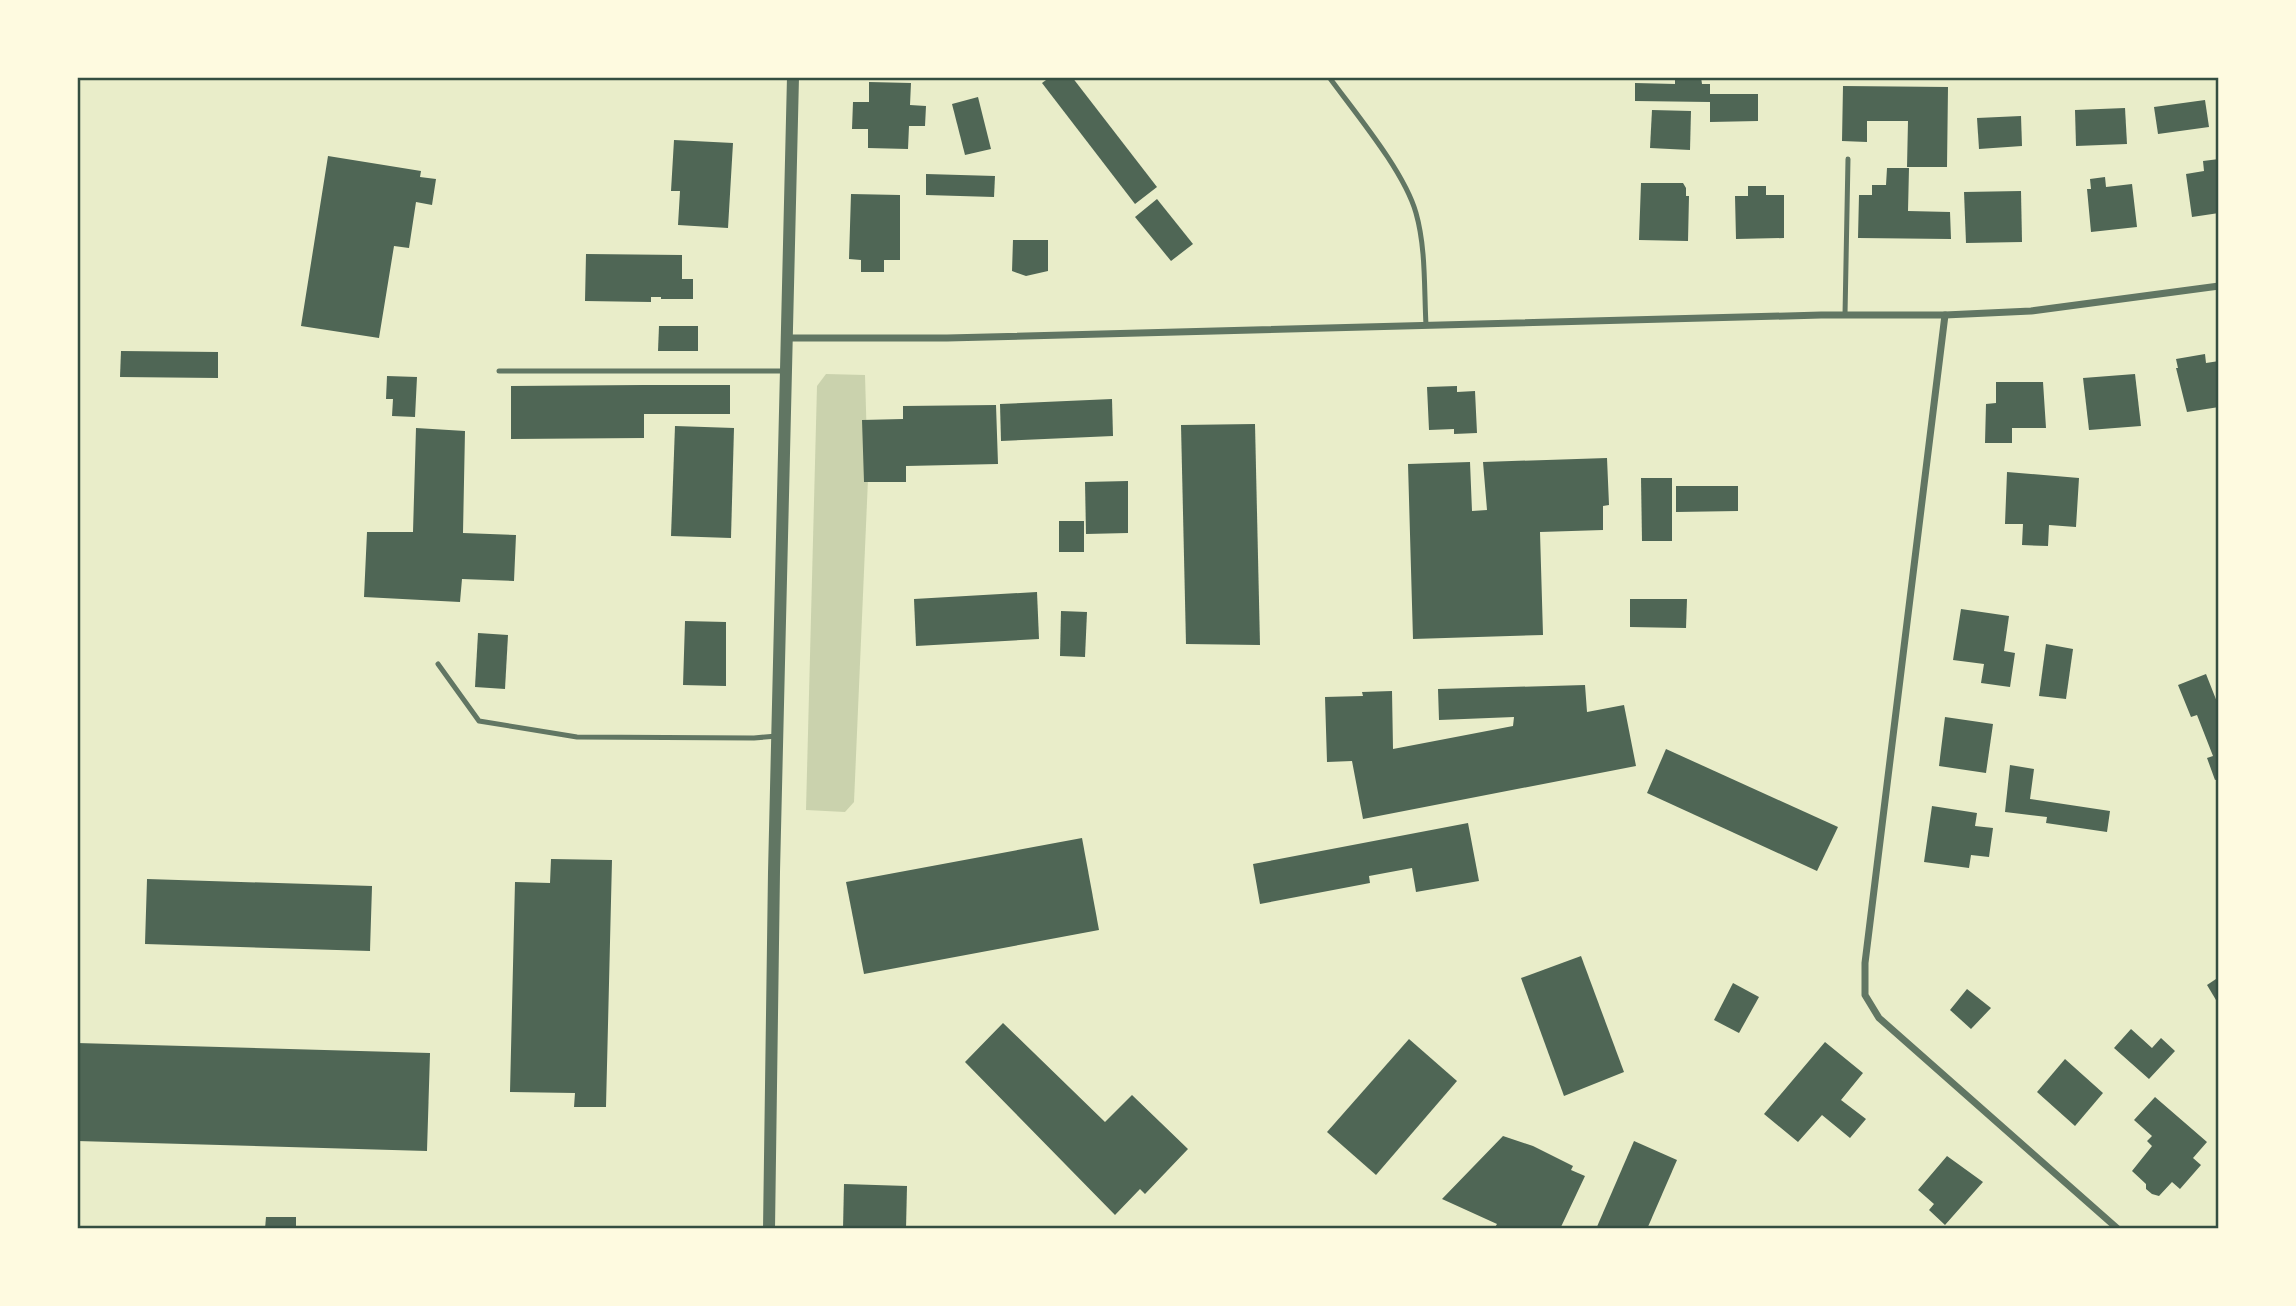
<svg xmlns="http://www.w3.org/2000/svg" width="2296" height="1306" viewBox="0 0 2296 1306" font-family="Figtree,sans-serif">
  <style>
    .green { fill: #cad2ad }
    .building { fill: #4f6655 }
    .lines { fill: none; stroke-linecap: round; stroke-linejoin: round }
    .service { stroke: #617663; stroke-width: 5 }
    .minor { stroke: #617663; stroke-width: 7 }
    .tertiary { stroke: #617663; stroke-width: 12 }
    .neatline { fill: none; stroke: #344e41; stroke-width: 2.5 }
  </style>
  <rect width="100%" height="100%" fill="#e9edc9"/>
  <path class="green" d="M826,374L865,375L868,479L854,802L845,812L806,810L817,386Z"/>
  <g class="building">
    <path d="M1050,77H1072L1157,187L1135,204L1042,83Z"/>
    <path d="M1675,77H1701L1702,84H1710V94H1758V121L1710,122V102L1635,101V83L1675,84Z"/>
    <path d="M869,82L911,83L910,105L926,106L925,126H909L908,149L868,148V129H852L853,102H869Z"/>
    <path d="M1843,86L1948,87L1947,167H1907L1908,121H1867V142L1842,141Z"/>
    <path d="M978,97L991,149L965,155L952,104Z"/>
    <path d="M2205,100L2209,127L2158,134L2154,107Z"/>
    <path d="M2125,108L2127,144L2076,146L2075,110Z"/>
    <path d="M1652,110L1691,111L1690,150L1650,148Z"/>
    <path d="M2021,116L2022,146L1979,149L1977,118Z"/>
    <path d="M674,140L733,143L728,228L678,225L680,191H671Z"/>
    <path d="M328,156L421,171L420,177L436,179L432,205L416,202L409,248L394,246L379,338L301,326Z"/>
    <path d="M2219,159V213L2192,217L2186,174L2204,171L2203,161Z"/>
    <path d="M1887,168H1909L1908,211L1950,212L1951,239L1858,238L1859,195H1872V185H1886Z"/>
    <path d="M926,174L995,176L994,197L926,195Z"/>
    <path d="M2105,177L2106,187L2132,184L2137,227L2091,232L2087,189H2091L2090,179Z"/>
    <path d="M1641,183H1683L1686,188V196H1689L1688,241L1639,240Z"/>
    <path d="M1748,186H1766V195H1784V238L1736,239L1735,196H1748Z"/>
    <path d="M2021,191L2022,242L1966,243L1964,192Z"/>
    <path d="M851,194L900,195V260H884V272H861V260L849,259Z"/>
    <path d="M1157,199L1193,244L1171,261L1135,217Z"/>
    <path d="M1013,240H1048V271L1026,276L1012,271Z"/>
    <path d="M586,254L682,255V279H693V299H661V297H651V302L585,301Z"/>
    <path d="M659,326H698V351H658Z"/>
    <path d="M121,351L218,352V378L120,377Z"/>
    <path d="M2205,354L2206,363L2219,361V407L2187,412L2176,368H2178L2176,359Z"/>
    <path d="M2135,374L2141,426L2089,430L2083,378Z"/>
    <path d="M387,376L417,377L415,417L392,416L393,399H386Z"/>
    <path d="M1996,382H2043L2046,428H2012V443H1985L1986,404L1996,403Z"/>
    <path d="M643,385H730V414H644V438L511,439V386Z"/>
    <path d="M1457,386V392L1475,391L1477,433L1454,434V429L1429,430L1427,387Z"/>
    <path d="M1112,399L1113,436L1001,441L1000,404Z"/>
    <path d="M996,405L998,464L906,466V482H864L862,420L903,419V406Z"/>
    <path d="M1255,424L1260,645L1186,644L1181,425Z"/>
    <path d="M675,426L734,428L731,538L671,536Z"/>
    <path d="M416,428L465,431L463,533L516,535L514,581L462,579L460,602L364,597L367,532H413Z"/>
    <path d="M1607,458L1609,505L1603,506V530L1540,532L1543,635L1413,639L1408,464L1470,462L1472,511L1487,510L1483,462Z"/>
    <path d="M2007,472L2079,478L2076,527L2049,525L2048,546L2022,545L2023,524H2005Z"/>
    <path d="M1641,478H1672V541H1642Z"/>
    <path d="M1128,481V533L1086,534L1085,482Z"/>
    <path d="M1676,486H1738V511L1676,512Z"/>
    <rect x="1059" y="521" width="25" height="31"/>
    <path d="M1037,592L1039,639L916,646L914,599Z"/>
    <path d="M1630,599H1687L1686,628L1630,627Z"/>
    <path d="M1961,609L2009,616L2004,651L2015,653L2010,687L1981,683L1984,664L1953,660Z"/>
    <path d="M1061,611L1087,612L1085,657L1060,656Z"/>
    <path d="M685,621L726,622V686L683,685Z"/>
    <path d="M478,633L508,635L505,689L475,687Z"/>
    <path d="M2046,644L2073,649L2066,699L2039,696Z"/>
    <path d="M2206,674L2219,707V779L2215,780L2207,758L2213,756L2197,715L2191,717L2178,685Z"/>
    <path d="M1585,685L1587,712L1624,705L1636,766L1363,819L1352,761L1327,762L1325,697L1363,696L1362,692L1392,691L1393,749L1513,726L1514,717L1439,720L1438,689Z"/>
    <path d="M1945,717L1993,724L1986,773L1939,766Z"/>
    <path d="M1666,749L1838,827L1817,871L1647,793Z"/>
    <path d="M2010,765L2034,769L2030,799L2110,811L2107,832L2046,823L2047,817L2005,812Z"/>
    <path d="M1932,806L1977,813L1975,826L1993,828L1989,857L1971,855L1969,868L1924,862Z"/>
    <path d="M1468,823L1479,881L1416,892L1412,868L1369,876L1370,883L1260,904L1253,864Z"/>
    <path d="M1082,838L1099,930L864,974L846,882Z"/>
    <path d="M551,859L612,860L606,1107H574L575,1093L510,1092L515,882L550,883Z"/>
    <path d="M147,879L372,886L370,951L145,944Z"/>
    <path d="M1581,956L1624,1072L1564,1096L1521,978Z"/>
    <path d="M2219,977V1005L2207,985Z"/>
    <path d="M1733,983L1759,997L1739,1033L1714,1020Z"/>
    <path d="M1967,989L1991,1008L1971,1029L1950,1010Z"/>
    <path d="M1003,1023L1105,1122L1132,1095L1188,1149L1145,1194L1140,1189L1115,1215L965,1062Z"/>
    <path d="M2131,1029L2152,1048L2161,1038L2175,1051L2149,1079L2114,1048Z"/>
    <path d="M1409,1039L1457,1081L1376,1175L1327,1132Z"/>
    <path d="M1825,1042L1863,1073L1841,1100L1866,1119L1850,1138L1822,1115L1798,1142L1764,1114Z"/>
    <path d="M77,1043L430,1053L427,1151L77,1141Z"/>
    <path d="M2065,1059L2103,1093L2075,1126L2037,1092Z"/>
    <path d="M2155,1097L2207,1142L2193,1158L2201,1165L2180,1189L2172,1182L2159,1196L2152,1194L2146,1189V1184L2132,1171L2152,1146L2147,1141L2152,1136L2134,1120Z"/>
    <path d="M1503,1136L1533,1146L1573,1166L1571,1170L1585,1176L1560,1229H1494L1497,1224L1442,1199Z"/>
    <path d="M1634,1141L1677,1160L1647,1229H1596Z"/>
    <path d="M1947,1156L1983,1182L1945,1225L1929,1210L1934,1204L1918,1190Z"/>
    <path d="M844,1184L907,1186L906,1229H843Z"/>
    <path d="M266,1217H296V1229H265Z"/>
  </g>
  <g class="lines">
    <g class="service">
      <path d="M1329,77C1356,114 1404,171 1416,213C1426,248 1424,289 1426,325"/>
      <path d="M1845,315L1848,159"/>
      <path d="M499,371H786"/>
      <path d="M438,664L479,721L577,737L754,738L777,736"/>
    </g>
    <g class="minor">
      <path d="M1945,315L1865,963V995L1879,1018L2118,1229"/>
      <path d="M786,338H947L1821,315H1945L2031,311L2219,286"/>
    </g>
    <path class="tertiary" d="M769,1229L774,872L793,77"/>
  </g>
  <rect width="2296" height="1306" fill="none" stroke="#fefae0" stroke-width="158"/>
  <rect x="79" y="79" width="2138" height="1148" class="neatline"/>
</svg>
